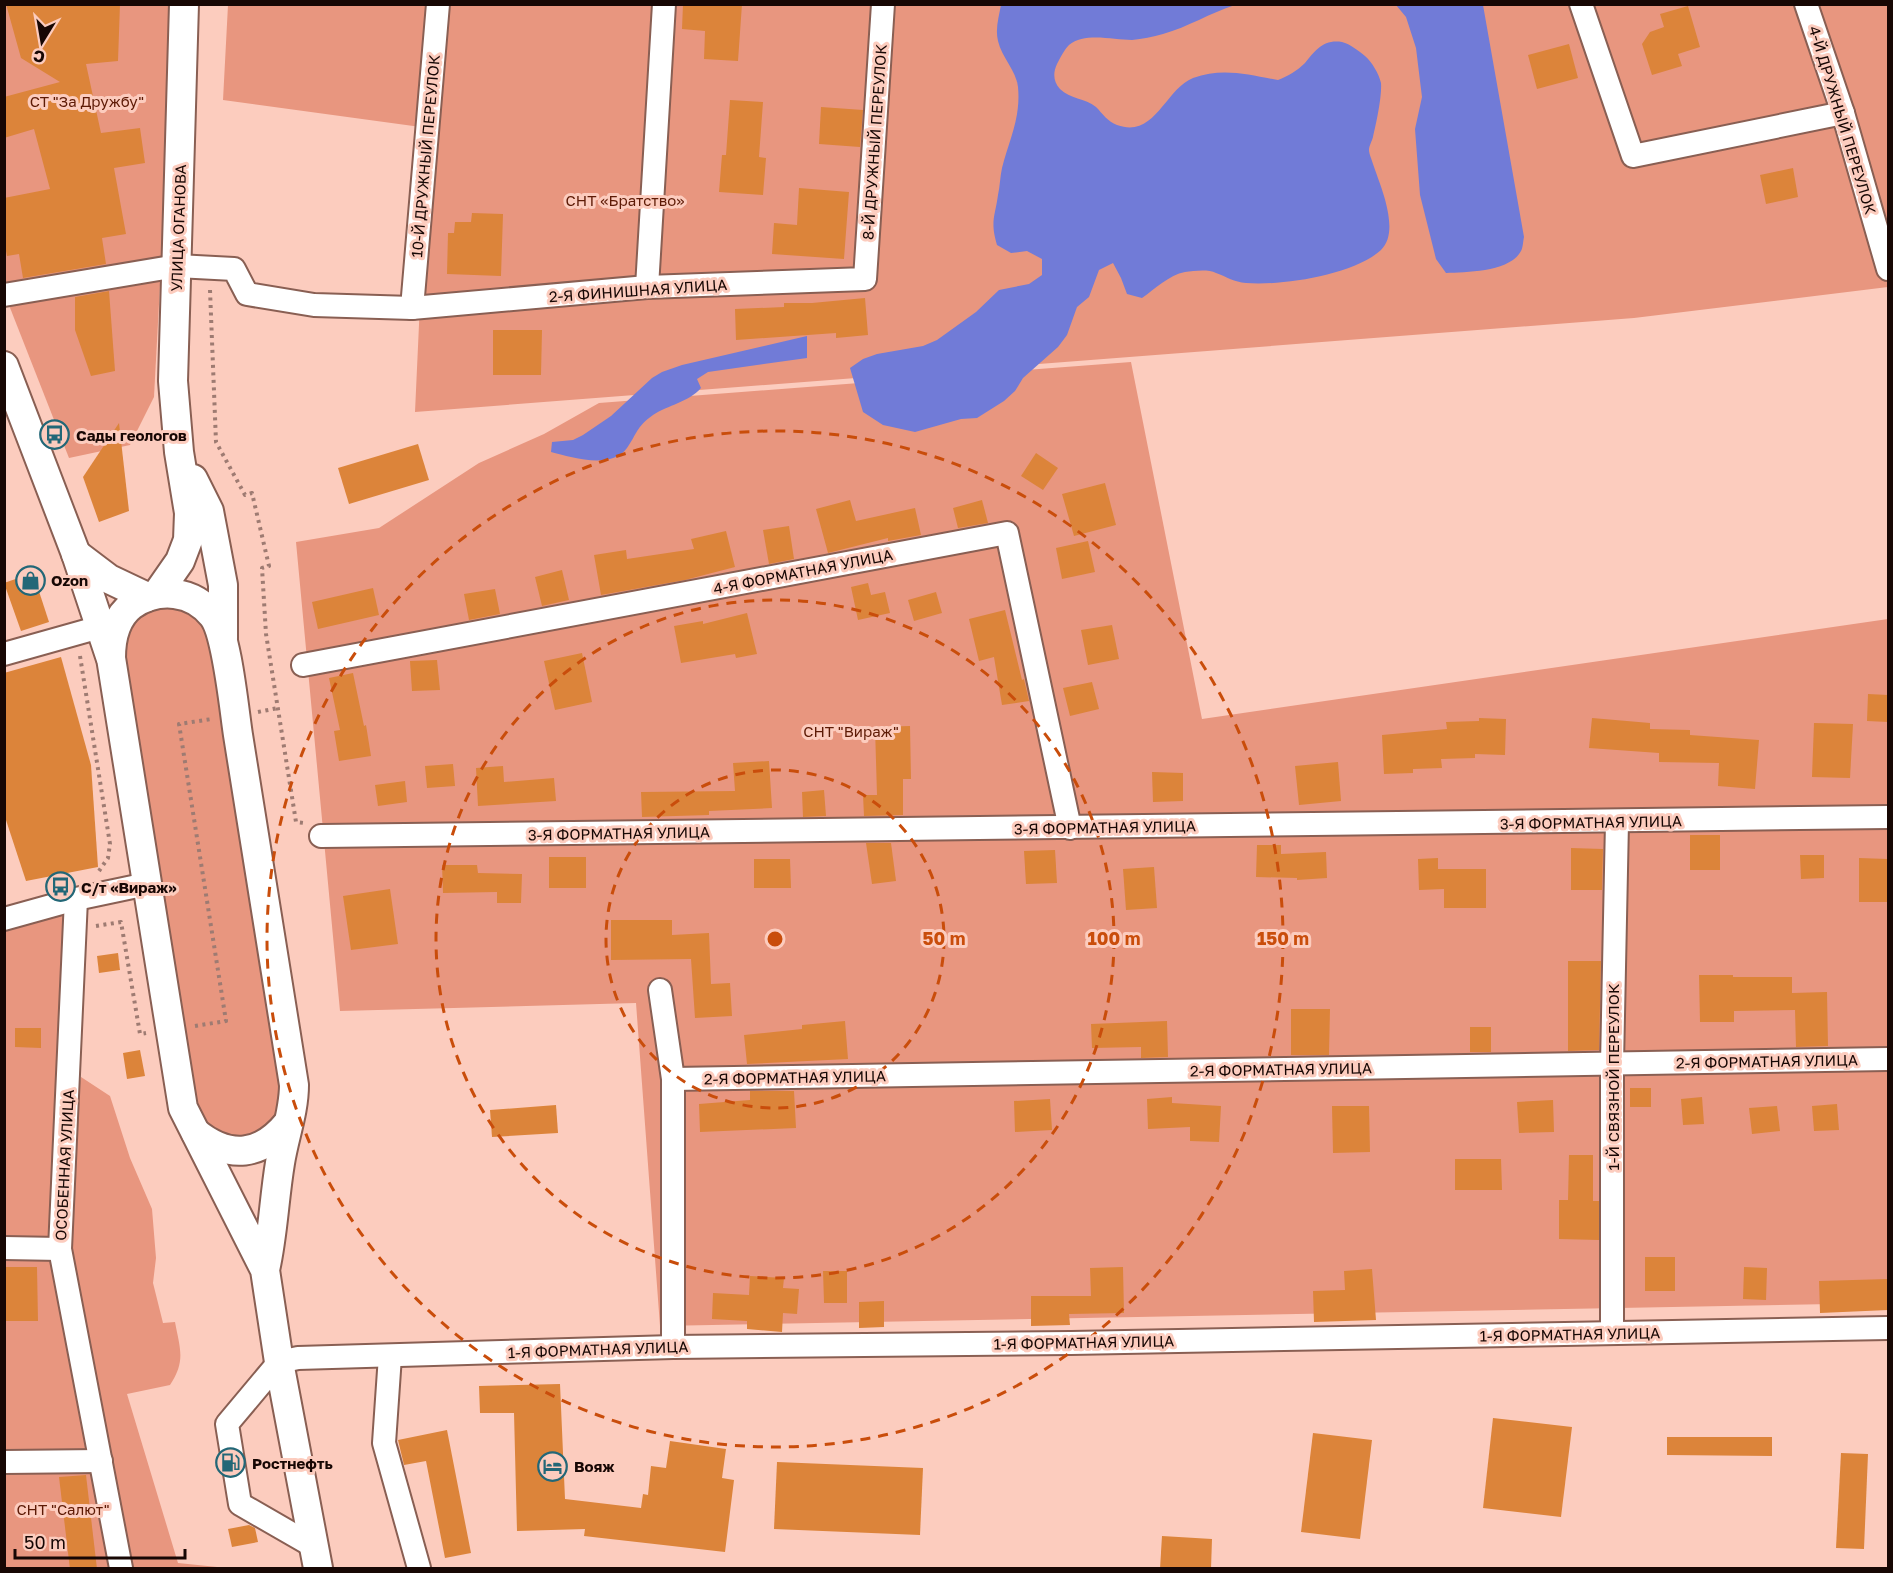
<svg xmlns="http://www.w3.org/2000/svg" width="1893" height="1573" viewBox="0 0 1893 1573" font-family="'Golos Text',sans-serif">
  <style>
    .green { fill: #e8967f }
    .water { fill: #717bd7 }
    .building { fill: #dc843a }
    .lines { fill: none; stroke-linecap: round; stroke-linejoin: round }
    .minor-casing { stroke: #895f53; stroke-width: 26 }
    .major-casing { stroke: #895f53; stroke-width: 32 }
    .path { stroke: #9e7b72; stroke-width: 4; stroke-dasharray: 3 4.5; stroke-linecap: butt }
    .minor { stroke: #fff; stroke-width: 22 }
    .major { stroke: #fff; stroke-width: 28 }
    .ring { fill: none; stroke: #c94d0b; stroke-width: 3; stroke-dasharray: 10 8 }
    .labels { text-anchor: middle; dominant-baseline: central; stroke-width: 6; stroke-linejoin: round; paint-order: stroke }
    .park-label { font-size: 15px; fill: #5d1a05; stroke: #fcccbe }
    .street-label { font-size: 15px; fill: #170704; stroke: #fcccbe }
    .poi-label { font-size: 15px; font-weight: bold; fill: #170704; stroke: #fcccbe; text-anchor: start }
    .centre { fill: #c94d0b; stroke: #fcccbe; stroke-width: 3 }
    .ring-label { font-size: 18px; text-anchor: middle; font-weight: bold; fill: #c94d0b; stroke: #fcccbe; stroke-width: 6; stroke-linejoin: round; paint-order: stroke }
  </style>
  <rect width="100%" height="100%" fill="#fcccbe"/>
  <g class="green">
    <path d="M5,5H175L154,397L130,445L69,458L5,295Z"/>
    <path d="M228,5H1888V287L1634,318L415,412L428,128L223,100Z"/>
    <path d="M1131,362L1202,719L1888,619V1303L660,1326L636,1003L340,1011L296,542L379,528L479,463L544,434L599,403Z"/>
    <path d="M166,608C186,609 200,619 208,637L281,1089C279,1098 279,1109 275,1116C254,1150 209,1138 197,1104L125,654C128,625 137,613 166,608Z"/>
    <path d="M81,908L72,1121L81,1077L110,1096L130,1158L152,1209L156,1258L153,1283L163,1323L175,1322C180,1349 186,1361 170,1385L127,1394L178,1563L227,1568H5L4,927Z"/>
  </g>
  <g class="water">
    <path d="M1001,5H1235C1210,13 1188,27 1163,34C1153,37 1142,39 1132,40C1113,40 1085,32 1069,45C1064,50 1060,58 1057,64C1053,72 1053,82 1060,89C1070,99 1085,98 1096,107C1102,113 1108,122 1117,125C1155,139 1165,89 1193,78C1223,67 1249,75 1278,80C1288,76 1297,71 1305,63C1315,51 1323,39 1342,42C1350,44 1359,51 1365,56C1372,62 1379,74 1381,83C1382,97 1376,124 1373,137C1372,141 1369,146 1369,150C1369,154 1372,160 1373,164C1380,185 1401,231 1381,250C1354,275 1281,286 1246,283C1234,282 1227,277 1216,273C1208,269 1194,271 1185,272C1169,275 1155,289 1142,298L1127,294L1121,278L1113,263L1099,270L1089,297L1077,307L1067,335L1058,347L1023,378L1015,391L1004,401L977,418L961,419L915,432L883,425L863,412L850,368L863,359L877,354L923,346L937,340L976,312L999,290L1029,284L1042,275V259L1027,251L1011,253L997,245C990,221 995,217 998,195C1000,186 1000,177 1002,168C1009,140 1021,118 1018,87C1016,70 1002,58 998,41C995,29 999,16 1001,5Z"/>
    <path d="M1396,5H1483L1524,237C1523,241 1523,248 1521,251C1510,272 1467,272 1446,273L1436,259L1420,195L1415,129L1422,97L1420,81L1416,48L1406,17Z"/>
    <path d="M807,336V358L708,372L697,379L701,388C689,402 668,405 653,415C636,427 637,434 627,448C611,470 571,457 551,452L552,442L573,440L583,435L611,416L652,378L662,372L682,365Z"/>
  </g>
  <g class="building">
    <path d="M6,4H120L118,61L86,64L101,133L140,128L145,163L114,168L126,234L102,238L106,264L23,278L19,254L7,256L4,241V198L50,189L34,129L4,138V97L60,82L21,58Z"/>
    <path d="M683,4H742L738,61L704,59L705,31L682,29Z"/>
    <path d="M1688,6L1700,47L1678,54L1682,66L1652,75L1642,44L1650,32L1664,27L1660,14Z"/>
    <path d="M1569,44L1578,78L1537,89L1528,55Z"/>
    <path d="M730,100L763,102L759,157L766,158L763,195L719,192L722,155H726Z"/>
    <path d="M821,107L863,110L860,147L819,144Z"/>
    <path d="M1793,168L1798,197L1766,204L1760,175Z"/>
    <path d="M799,188L849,192L844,259L772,254L774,223L797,225Z"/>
    <path d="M472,213L503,214L501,276L447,274L448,233H454L455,222H471Z"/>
    <path d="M109,291L115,371L91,376L75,330V297Z"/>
    <path d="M865,298L868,335L836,338V333L736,340L735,309L784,307V303H812Z"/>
    <path d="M493,330H542L541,375H493Z"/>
    <path d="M119,423L129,511L99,522L83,477Z"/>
    <path d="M418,444L429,480L349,504L338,468Z"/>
    <path d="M1036,453L1058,468L1043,490L1021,476Z"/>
    <path d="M1105,483L1116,525L1074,536L1062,494Z"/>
    <path d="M850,500L856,521L915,508L921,535L888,541V538L828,553L816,509Z"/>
    <path d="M982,500L988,523L958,528L953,508Z"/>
    <path d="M789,526L794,559L769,564L763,530Z"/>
    <path d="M726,531L735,567L685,580L601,595L594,555L626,550L627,559L694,549L691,539Z"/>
    <path d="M1088,541L1095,572L1062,579L1056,548Z"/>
    <path d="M562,570L569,600L542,606L535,577Z"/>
    <path d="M33,573L49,622L21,631L4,583Z"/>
    <path d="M868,583L871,595L885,592L890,613L858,620L851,587Z"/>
    <path d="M373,588L379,615L318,629L312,602Z"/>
    <path d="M495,589L500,614L469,620L464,594Z"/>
    <path d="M936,592L942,613L914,621L908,600Z"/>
    <path d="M1005,610L1022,680L1024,679L1029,701L1002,705L994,657L979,661L969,619Z"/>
    <path d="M747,613L757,654L736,658L735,654L681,663L674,626L703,621V624Z"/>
    <path d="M1112,625L1119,659L1088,665L1081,630Z"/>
    <path d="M582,653L592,702L555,710L544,661Z"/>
    <path d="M61,657L91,765L98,867L26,881L4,814V673Z"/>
    <path d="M437,660L440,690L412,691L410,661Z"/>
    <path d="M353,673L364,726L366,725L371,756L339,761L334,731L340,730L329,678Z"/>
    <path d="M1092,682L1099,709L1070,716L1063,688Z"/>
    <path d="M1868,694L1888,695V722L1867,721Z"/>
    <path d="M1479,718L1506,719L1505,755L1475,754V758L1441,759L1442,768L1413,769V773L1384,774L1382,735L1447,729L1446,722L1479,721Z"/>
    <path d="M1592,718L1650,723V729L1690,730V735L1759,740L1755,789L1718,786L1719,763L1659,762V753L1589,748Z"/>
    <path d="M1814,723L1853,724L1850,778L1812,777Z"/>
    <path d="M910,726L911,779H903V815L864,816L863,795H877L875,727Z"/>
    <path d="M769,761L772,808L709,811V815L642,817L641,792L735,791L733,763Z"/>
    <path d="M1338,762L1341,801L1299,805L1295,766Z"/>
    <path d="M453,764L455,786L427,788L425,766Z"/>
    <path d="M503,766L504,782L554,778L556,801L478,806L476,768Z"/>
    <path d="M1152,772L1183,773V801L1153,802Z"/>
    <path d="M405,781L407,802L378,806L375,785Z"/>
    <path d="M824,790L826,816L803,817L802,792Z"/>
    <rect x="1690" y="835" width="30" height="35"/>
    <path d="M866,843H891L896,881L872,884Z"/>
    <path d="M1257,845H1281V854L1326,852L1327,878L1297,880V878L1256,877Z"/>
    <path d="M1571,848L1603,849L1602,890H1571Z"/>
    <path d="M1055,850L1057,883L1026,884L1024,851Z"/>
    <path d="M1800,855H1824V878L1801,879Z"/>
    <rect x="549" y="857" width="37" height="31"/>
    <path d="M1438,858V869H1486V908H1444V889L1419,890L1418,859Z"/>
    <path d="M1859,858L1888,859V902H1859Z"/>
    <path d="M754,859H790L791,888H754Z"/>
    <path d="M442,865H477L478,873L522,874L521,903H497V892L443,893Z"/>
    <path d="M1154,867L1157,908L1126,910L1123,869Z"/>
    <path d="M390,889L398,944L351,950L343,896Z"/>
    <path d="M611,920H672V935L709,933L711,984L730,983L732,1016L695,1018L691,959L611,960Z"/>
    <path d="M118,953L120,970L99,973L97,956Z"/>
    <path d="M1568,961H1601L1599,1050L1568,1051Z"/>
    <path d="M1699,975H1733V977H1792V993L1827,992L1828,1046L1796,1047L1795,1010L1734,1011V1022H1700Z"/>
    <path d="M1291,1009H1330L1329,1055H1291Z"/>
    <path d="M845,1021L848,1059L747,1064L744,1035L802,1029V1025Z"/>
    <path d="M1167,1021L1168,1057L1141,1058V1047L1092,1048L1091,1024Z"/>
    <rect x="1470" y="1027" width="21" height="25"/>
    <path d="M15,1028H41V1048L15,1047Z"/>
    <path d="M140,1050L145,1076L127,1079L123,1053Z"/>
    <rect x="1630" y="1088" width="21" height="19"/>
    <path d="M750,1091H794L796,1128L700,1132L699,1104L750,1100Z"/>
    <path d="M1172,1097V1103L1221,1106L1219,1142L1190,1141V1127L1148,1129L1147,1099Z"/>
    <path d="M1702,1097L1704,1124L1683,1125L1681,1099Z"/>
    <path d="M1050,1099L1052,1130L1015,1132L1014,1101Z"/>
    <path d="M1553,1100L1554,1132L1519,1133L1517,1102Z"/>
    <path d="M1837,1104L1839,1130L1814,1131L1812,1106Z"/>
    <path d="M556,1105L558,1133L492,1137L490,1110Z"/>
    <path d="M1332,1106H1369L1370,1152L1333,1153Z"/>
    <path d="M1777,1106L1780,1131L1752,1134L1749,1108Z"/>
    <path d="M1569,1155H1593V1201H1599V1240L1559,1239V1200H1568Z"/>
    <path d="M1455,1159H1501L1502,1190H1455Z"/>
    <rect x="1645" y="1257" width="30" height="34"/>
    <path d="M4,1267H37L38,1321H4Z"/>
    <path d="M1123,1267L1124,1313L1069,1314L1070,1325L1031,1326V1296H1091L1090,1268Z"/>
    <path d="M1744,1267L1767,1268L1766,1300L1743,1299Z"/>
    <path d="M1372,1269L1376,1320L1314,1322L1313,1291L1345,1290L1344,1271Z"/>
    <path d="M823,1271H847V1303H824Z"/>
    <path d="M750,1276L784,1278L783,1288L799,1289L797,1314L783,1313L782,1332L747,1329V1321L712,1319L713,1293L749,1295Z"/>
    <path d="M1888,1279V1310L1820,1313L1819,1281Z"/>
    <path d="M884,1301V1327L859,1328V1302Z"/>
    <path d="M560,1384L565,1499L641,1508L643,1494L648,1495L651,1466L666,1468L670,1441L726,1449L722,1478L734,1480L725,1552L584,1536L585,1529L517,1531L514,1413H480L479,1386Z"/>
    <path d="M1493,1418L1572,1427L1561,1517L1483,1508Z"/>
    <path d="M447,1430L471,1553L445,1558L426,1461L404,1465L398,1440Z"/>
    <path d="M1313,1433L1372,1440L1360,1539L1301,1532Z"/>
    <path d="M1667,1437H1772V1456L1667,1455Z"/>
    <path d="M1841,1453L1868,1454L1864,1549L1836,1548Z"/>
    <path d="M777,1462L923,1468L920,1535L774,1529Z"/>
    <path d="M86,1475L97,1569H70L59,1477Z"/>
    <path d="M249,1525L255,1528L258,1542L232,1547L228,1529Z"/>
    <path d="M1162,1536L1212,1539L1211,1569H1160Z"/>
  </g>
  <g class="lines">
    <defs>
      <g id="minor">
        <path d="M1581,4L1633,156L1843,113"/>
        <path d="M1806,4L1843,113L1888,269"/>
        <path d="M647,287L664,4"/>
        <path d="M4,295L177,266L234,269L247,294L314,305L412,308L647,287L865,279L883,4"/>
        <path d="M412,308L438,4"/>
        <path d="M4,654L100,627"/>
        <path d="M303,665L1007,533L1070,828"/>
        <path d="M321,836L1888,817"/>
        <path d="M76,899L60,1249L121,1568"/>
        <path d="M4,919L76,899L147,884"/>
        <path d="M660,990L673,1079V1347"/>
        <path d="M673,1079L1888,1059"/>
        <path d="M4,1248L60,1249"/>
        <path d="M1612,1333V1064L1617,822"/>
        <path d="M390,1356L384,1443L419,1568"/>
        <path d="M4,1462L101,1461"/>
        <path d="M313,1546L240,1504L227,1424L279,1362L298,1358L673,1347L1071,1343L1888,1328"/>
      </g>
      <g id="major">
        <path d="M4,366L76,554L110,656"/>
        <path d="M193,479L209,511L223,585V638"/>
        <path d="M76,554L109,579L147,597"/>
        <path d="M157,594L180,561L188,540L189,513L179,452L173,381L184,4"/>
        <path d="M196,1133C230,1160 261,1156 288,1123"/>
        <path d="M265,1270C273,1235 274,1199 280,1163C284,1137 294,1112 294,1085C276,969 257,852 238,735C234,709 227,634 213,616C193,590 158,587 132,605C115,618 111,638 111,658L183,1108L265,1270L279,1362L318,1568"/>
      </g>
    </defs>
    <use href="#minor" class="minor-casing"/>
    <use href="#major" class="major-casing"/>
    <g class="path">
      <path d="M210,290L216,442L245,495L252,493L269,566L262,568L266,634L296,822L304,823"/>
      <path d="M80,656L110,844L108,858L99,871"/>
      <path d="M258,712L278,708"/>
      <path d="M96,926L121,922L140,1034L146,1033"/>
      <path d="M195,1026L226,1021L179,724L212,719"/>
    </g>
    <use href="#minor" class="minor"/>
    <use href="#major" class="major"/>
  </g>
  <g class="ring">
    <circle cx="775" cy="939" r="169"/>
    <circle cx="775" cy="939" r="339"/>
    <circle cx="775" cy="939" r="508"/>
  </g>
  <defs>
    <symbol id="bus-ring" viewBox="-11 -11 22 22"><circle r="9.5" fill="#fcccbe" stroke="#226777" stroke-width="1.5"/><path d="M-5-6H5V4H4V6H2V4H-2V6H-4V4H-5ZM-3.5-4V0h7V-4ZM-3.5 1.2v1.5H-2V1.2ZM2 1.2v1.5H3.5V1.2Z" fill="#226777"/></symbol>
    <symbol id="shop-ring" viewBox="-11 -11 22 22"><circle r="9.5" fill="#fcccbe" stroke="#226777" stroke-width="1.5"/><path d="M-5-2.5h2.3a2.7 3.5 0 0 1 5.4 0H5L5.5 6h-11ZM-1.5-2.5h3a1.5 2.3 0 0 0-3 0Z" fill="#226777"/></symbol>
    <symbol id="fuel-ring" viewBox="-11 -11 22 22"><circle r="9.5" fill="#fcccbe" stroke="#226777" stroke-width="1.5"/><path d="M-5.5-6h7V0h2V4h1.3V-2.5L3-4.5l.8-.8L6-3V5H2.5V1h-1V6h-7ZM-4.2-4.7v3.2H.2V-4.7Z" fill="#226777"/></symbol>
    <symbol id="hotel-ring" viewBox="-11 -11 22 22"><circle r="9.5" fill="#fcccbe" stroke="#226777" stroke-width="1.5"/><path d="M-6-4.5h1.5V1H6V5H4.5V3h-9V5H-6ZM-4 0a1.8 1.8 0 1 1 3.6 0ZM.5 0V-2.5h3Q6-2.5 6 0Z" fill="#226777"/></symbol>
  </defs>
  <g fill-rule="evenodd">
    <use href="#bus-ring" x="38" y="418" width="33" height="33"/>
    <use href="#shop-ring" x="14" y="564" width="33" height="33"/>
    <use href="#bus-ring" x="44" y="870" width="33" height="33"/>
    <use href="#fuel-ring" x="214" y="1446" width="33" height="33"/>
    <use href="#hotel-ring" x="536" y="1450" width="33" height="33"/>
  </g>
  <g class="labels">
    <g class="park-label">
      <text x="87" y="101">СТ "За Дружбу"</text>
      <text x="625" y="200">СНТ «Братство»</text>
      <text x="851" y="731">СНТ "Вираж"</text>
      <text x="63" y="1509">СНТ "Салют"</text>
    </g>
    <g class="street-label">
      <text transform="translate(1843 120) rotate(73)">4-Й ДРУЖНЫЙ ПЕРЕУЛОК</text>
      <text transform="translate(874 142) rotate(-86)">8-Й ДРУЖНЫЙ ПЕРЕУЛОК</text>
      <text transform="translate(425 156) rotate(-85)">10-Й ДРУЖНЫЙ ПЕРЕУЛОК</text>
      <text transform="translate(178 228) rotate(-88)">УЛИЦА ОГАНОВА</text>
      <text transform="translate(638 290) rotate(-4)">2-Я ФИНИШНАЯ УЛИЦА</text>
      <text transform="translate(803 571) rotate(-11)">4-Я ФОРМАТНАЯ УЛИЦА</text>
      <text transform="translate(1591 822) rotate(-1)">3-Я ФОРМАТНАЯ УЛИЦА</text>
      <text transform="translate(1105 827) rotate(-1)">3-Я ФОРМАТНАЯ УЛИЦА</text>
      <text transform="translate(619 833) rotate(-1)">3-Я ФОРМАТНАЯ УЛИЦА</text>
      <text transform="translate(1767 1061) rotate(-1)">2-Я ФОРМАТНАЯ УЛИЦА</text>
      <text transform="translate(1281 1069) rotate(-1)">2-Я ФОРМАТНАЯ УЛИЦА</text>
      <text transform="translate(795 1077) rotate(-1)">2-Я ФОРМАТНАЯ УЛИЦА</text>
      <text transform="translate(1613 1077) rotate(-90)">1-Й СВЯЗНОЙ ПЕРЕУЛОК</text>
      <text transform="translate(64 1165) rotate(-87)">ОСОБЕННАЯ УЛИЦА</text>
      <text transform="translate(1570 1334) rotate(-1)">1-Я ФОРМАТНАЯ УЛИЦА</text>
      <text transform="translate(1084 1342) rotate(-1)">1-Я ФОРМАТНАЯ УЛИЦА</text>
      <text transform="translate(598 1349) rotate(-2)">1-Я ФОРМАТНАЯ УЛИЦА</text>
    </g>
    <g class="poi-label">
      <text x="76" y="435">Сады геологов</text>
      <text x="51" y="580">Ozon</text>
      <text x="81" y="887">С/т «Вираж»</text>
      <text x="252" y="1463">Ростнефть</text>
      <text x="574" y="1466">Вояж</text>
    </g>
  </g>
  <circle cx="775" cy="939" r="9" class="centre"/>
  <g class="ring-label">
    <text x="944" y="945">50 m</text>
    <text x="1114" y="945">100 m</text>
    <text x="1283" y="945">150 m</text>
  </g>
  <rect width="1893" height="1573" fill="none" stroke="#170704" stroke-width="12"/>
  <g transform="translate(42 42) rotate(191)" stroke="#fcccbe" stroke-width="4.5" paint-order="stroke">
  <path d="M0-4.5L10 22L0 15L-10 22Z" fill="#170704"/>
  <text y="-9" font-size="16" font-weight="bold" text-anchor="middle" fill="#170704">С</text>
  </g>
  <path d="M15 1549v9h170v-9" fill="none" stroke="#170704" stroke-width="3"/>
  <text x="24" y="1549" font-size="18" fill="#170704" stroke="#fcccbe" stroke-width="4.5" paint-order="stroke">50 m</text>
</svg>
